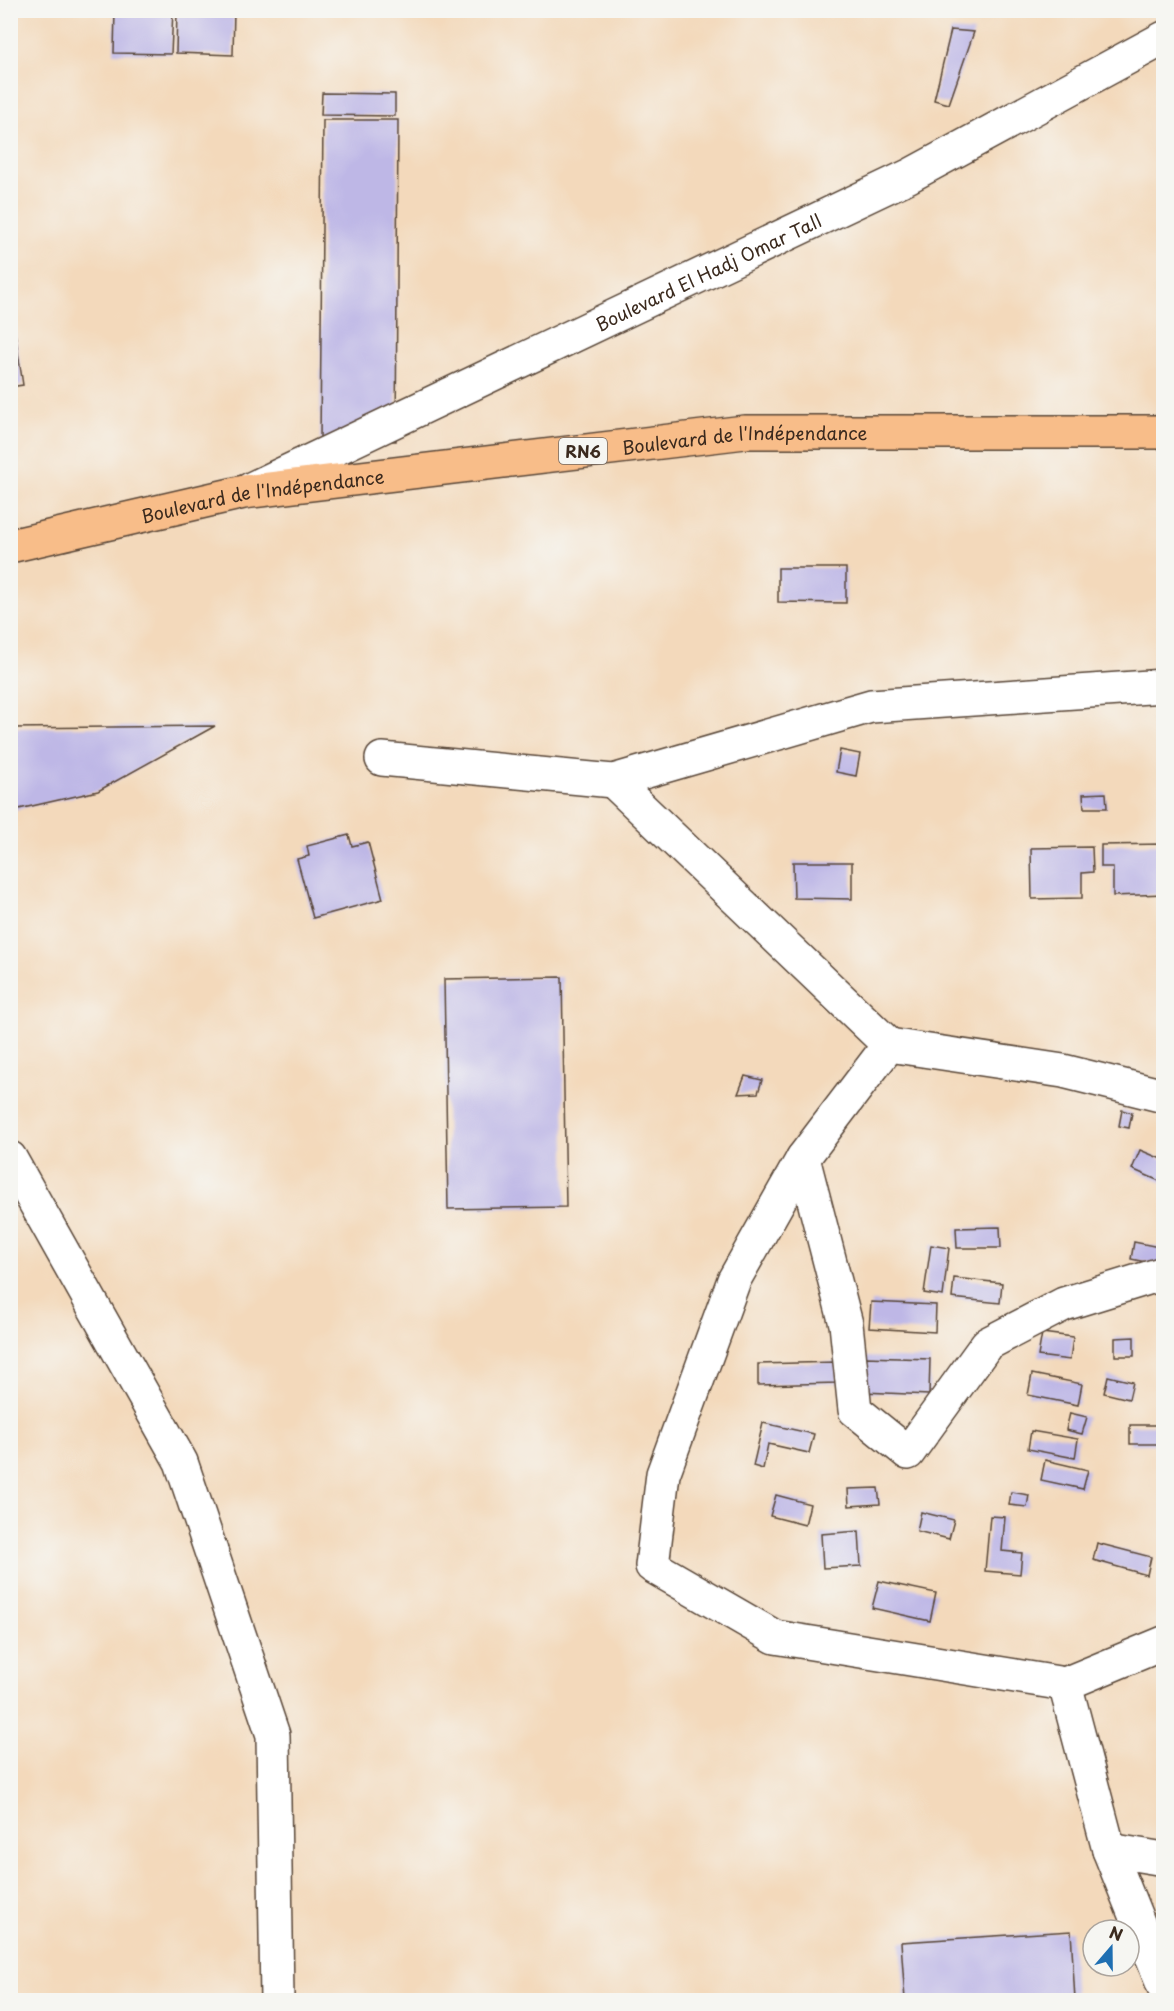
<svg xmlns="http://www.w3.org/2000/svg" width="1174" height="2011" viewBox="0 0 1174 2011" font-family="'Playpen Sans',sans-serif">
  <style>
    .building { fill: #beb7e6 }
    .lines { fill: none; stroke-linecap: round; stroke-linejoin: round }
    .minor-casing { stroke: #574436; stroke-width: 36 }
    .tertiary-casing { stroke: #574436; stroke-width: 36 }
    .trunk-casing { stroke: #574436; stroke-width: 36 }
    .minor { stroke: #fff; stroke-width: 33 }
    .tertiary { stroke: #fff; stroke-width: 33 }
    .trunk { stroke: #f8bd89; stroke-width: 33 }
    .labels { text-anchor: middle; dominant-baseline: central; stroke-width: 5; stroke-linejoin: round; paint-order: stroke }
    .shield { fill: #f6f6f2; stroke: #73675e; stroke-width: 1.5 }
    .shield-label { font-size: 16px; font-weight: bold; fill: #3b2a1e }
    .street-label { font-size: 18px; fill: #3b2a1e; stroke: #f6f6f2 }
  </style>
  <rect width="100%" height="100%" fill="#f6f6f2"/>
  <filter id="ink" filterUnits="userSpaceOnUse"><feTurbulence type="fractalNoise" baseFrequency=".0167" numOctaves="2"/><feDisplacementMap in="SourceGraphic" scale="12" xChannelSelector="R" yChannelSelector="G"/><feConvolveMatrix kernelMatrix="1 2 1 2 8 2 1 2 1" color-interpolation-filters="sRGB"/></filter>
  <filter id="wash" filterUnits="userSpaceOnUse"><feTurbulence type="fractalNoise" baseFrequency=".008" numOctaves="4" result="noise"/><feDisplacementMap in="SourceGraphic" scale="24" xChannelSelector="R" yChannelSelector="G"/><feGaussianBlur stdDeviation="1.35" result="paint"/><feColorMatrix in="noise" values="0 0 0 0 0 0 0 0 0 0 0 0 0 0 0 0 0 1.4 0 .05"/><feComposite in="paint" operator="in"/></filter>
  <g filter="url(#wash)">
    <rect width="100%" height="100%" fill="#f3d9bb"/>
    <g id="blocks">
      <g class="building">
        <path d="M115,10H173L171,54L114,53Z"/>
        <path d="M177,10H234L233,55L176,53Z"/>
        <path d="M951,30L974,32L949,104L934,100Z"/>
        <path d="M322,93L395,94V116L321,115Z"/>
        <path d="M323,120H398L396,441L320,440Z"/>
        <path d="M15,333L23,385L10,387V334Z"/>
        <path d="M778,568H846V603L778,602Z"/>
        <path d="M215,726L98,791L10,811V728Z"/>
        <path d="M840,750L860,754L856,776L836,772Z"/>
        <path d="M1106,793L1107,808H1084L1083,794Z"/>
        <path d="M349,835L352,846L368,842L383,899L313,918L297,859L309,856L307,846Z"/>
        <path d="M1164,844V894L1113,896V867H1101V845Z"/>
        <path d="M1092,847L1093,872L1082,873V898L1032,899L1031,848Z"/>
        <path d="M793,862H852V899L794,898Z"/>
        <path d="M562,977L566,1207L448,1209L444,979Z"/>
        <path d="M745,1076L762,1080L758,1093L738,1094Z"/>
        <path d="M1122,1110L1132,1113L1129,1128L1119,1126Z"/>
        <path d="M1140,1150L1164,1160V1183L1132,1169Z"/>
        <path d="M1000,1227L1001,1248H957L956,1228Z"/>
        <path d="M1134,1242L1164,1248L1160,1265L1131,1259Z"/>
        <path d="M931,1245L949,1248L943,1296L924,1293Z"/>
        <path d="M954,1278L1002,1283L1000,1303L952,1298Z"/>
        <path d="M871,1302L936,1305L935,1332L869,1328Z"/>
        <path d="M1042,1333L1073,1337L1070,1360L1038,1356Z"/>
        <path d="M1134,1337V1356H1115V1338Z"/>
        <path d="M865,1357L930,1359L929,1395L864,1392Z"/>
        <path d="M837,1362L838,1383L758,1385V1364Z"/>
        <path d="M1032,1374L1082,1384L1078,1405L1028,1395Z"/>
        <path d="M1108,1376L1133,1382L1129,1399L1104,1393Z"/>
        <path d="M1070,1413L1087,1417L1082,1434L1066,1430Z"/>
        <path d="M763,1423L814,1434L809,1453L768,1444L763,1469L753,1466Z"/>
        <rect x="1130" y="1425" width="34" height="19"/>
        <path d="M1031,1431L1078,1439L1075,1458L1028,1449Z"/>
        <path d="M1045,1460L1088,1470L1083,1489L1041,1480Z"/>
        <path d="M878,1488L880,1504L849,1506L848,1489Z"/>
        <path d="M1011,1492L1029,1495L1027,1507L1009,1505Z"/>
        <path d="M776,1495L810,1504L805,1525L770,1516Z"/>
        <path d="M921,1512L954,1520L949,1539L917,1531Z"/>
        <path d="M990,1516L1005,1517L1002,1551L1022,1553L1020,1574L985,1571Z"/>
        <path d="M859,1531L861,1566L823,1568L821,1534Z"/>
        <path d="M1097,1543L1151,1557L1147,1575L1093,1560Z"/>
        <path d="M879,1581L936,1593L930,1621L872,1608Z"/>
        <path d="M1071,1931L1075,2000H905L901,1942Z"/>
      </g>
    </g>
  </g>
  <g filter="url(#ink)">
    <use href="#blocks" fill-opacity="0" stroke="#574436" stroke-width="1.5"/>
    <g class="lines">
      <defs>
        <g id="minor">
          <path d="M382,759L613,781L871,706L1164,686"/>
          <path d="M613,781L889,1045"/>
          <path d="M1164,1096L1063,1071L889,1045L803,1158L846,1324L855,1410L908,1453L987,1344L1064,1304L1164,1273"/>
          <path d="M10,1158L181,1462L273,1735L277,2000"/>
          <path d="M803,1158L734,1280L663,1474L652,1566L775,1637L1065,1684"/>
          <path d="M1164,1643L1065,1684L1109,1850L1164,1987"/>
          <path d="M1109,1850L1164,1859"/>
        </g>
        <g id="tertiary">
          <path id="s1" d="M251,489L909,176L1164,38"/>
        </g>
        <g id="trunk">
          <path id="s2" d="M10,546L244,492L745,432H1164"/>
        </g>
      </defs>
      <use href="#minor" class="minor-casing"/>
      <use href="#tertiary" class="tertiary-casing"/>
      <use href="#trunk" class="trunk-casing"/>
      <use href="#minor" class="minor"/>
      <use href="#tertiary" class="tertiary"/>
      <use href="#trunk" class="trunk"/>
    </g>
  </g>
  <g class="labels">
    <rect class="shield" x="559" y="438" width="48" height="26" rx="4.5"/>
    <g class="shield-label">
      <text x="583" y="451">RN6</text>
    </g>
    <g class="street-label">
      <text stroke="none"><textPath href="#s1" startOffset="506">Boulevard El Hadj Omar Tall</textPath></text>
      <text stroke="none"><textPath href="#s2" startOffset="744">Boulevard de l'Indépendance</textPath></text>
      <text stroke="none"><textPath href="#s2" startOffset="258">Boulevard de l'Indépendance</textPath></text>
    </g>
  </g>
  <rect width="1174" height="2011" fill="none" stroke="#f6f6f2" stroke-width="36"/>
  <g transform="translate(1111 1948) rotate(20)"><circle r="28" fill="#f6f6f2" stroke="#aba49d" stroke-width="1.5"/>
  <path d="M0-4.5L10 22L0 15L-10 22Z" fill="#1f6fb2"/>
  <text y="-9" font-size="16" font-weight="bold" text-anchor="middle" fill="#3b2a1e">N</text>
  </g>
</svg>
